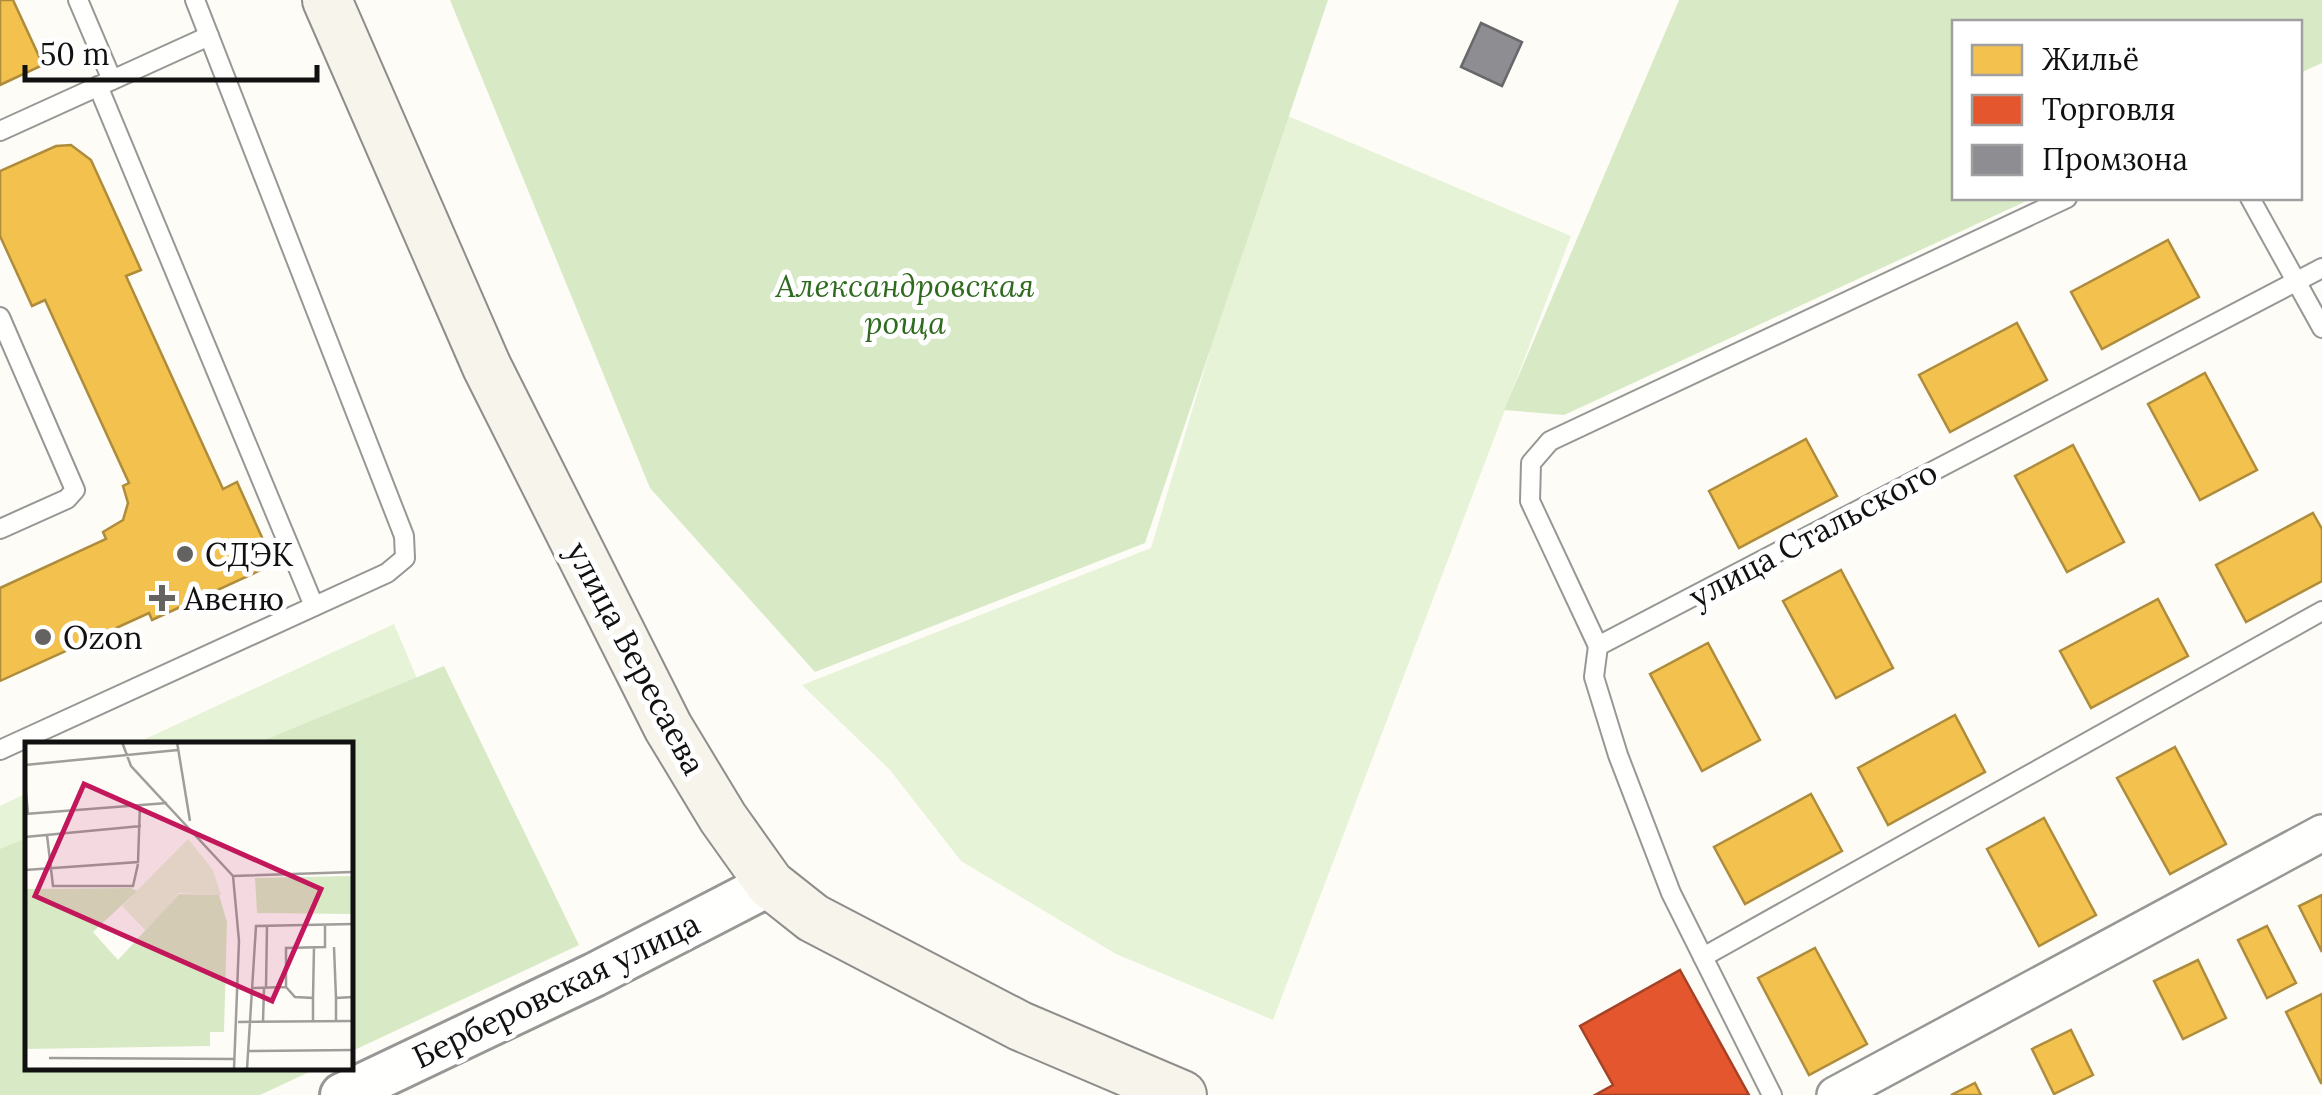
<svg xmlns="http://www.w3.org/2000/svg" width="2322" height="1095" viewBox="0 0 2322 1095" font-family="Lora,serif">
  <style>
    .green { fill: #e7f3d7 }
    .forest { fill: #d8eac5 }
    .homes { fill: #f2c14e; stroke: #ae8c3c; stroke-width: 2.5 }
    .shops { fill: #e4572e; stroke: #a54225; stroke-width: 2.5 }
    .industry { fill: #8d8d92; stroke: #68686b; stroke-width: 2.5 }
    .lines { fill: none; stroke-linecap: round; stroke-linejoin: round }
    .service-casing { stroke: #979795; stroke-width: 22 }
    .minor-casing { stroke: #979795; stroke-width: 40 }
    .tertiary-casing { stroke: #979795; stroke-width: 48 }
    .secondary-casing { stroke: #8e8d8b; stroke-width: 52 }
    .service { stroke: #fffffe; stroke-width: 18 }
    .minor { stroke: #fffffe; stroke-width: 35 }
    .tertiary { stroke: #fffffe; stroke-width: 42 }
    .secondary { stroke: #f6f4eb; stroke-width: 48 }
    .poi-dot { fill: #646362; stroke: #fff; stroke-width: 4 }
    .labels { text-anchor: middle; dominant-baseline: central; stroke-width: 10; stroke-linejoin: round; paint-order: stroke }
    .park-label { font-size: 32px; font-style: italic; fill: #2f6b1f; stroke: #fff }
    .street-label { font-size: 32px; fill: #111; stroke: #fff }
    .poi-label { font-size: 32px; fill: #111; stroke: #fff; text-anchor: start }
    .inset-road { fill: none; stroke: #9f9e9b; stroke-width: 2.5 }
    .view { fill: #c2185b; fill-opacity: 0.15; stroke: #c2185b; stroke-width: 5 }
    .inset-edge { fill: none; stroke: #111; stroke-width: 5 }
  </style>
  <rect width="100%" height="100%" fill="#fdfcf7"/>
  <g class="green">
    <path d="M1281,113L1571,236L1273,1020L1116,954L961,861L890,770L802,685L1151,548Z"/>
    <path d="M394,624L492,856L350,745H132Z"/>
    <path d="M27,793L28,1068L0,1084V806Z"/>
  </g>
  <g class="forest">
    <path d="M450,0H1328L1145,543L815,672L650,488Z"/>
    <path d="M1679,0H2322V63L2300,73V22H1954V198H2033L1564,415L1504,410Z"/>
    <path d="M444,666L579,945L350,1052V745H253Z"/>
    <path d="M27,838L28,1068H318L260,1095H0V849Z"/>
  </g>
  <g class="homes">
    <path d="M0,0H13L43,65L0,85Z"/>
    <path d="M71,145L91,160L141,270L126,276L223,489L237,482L274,564L152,620L149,613L0,681V588L106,539L103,532L123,520L128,503L123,486L129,483L45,300L32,306L0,236V171L56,146Z"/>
    <path d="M2168,240L2199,297L2102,349L2071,292Z"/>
    <path d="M2017,323L2047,380L1950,432L1919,375Z"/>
    <path d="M2205,373L2257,470L2200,500L2148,404Z"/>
    <path d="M1806,439L1837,496L1739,548L1709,491Z"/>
    <path d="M2073,445L2124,542L2067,572L2015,476Z"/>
    <path d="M2313,513L2322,529V581L2246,622L2216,565Z"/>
    <path d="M1841,570L1893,668L1836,698L1783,601Z"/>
    <path d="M2158,599L2188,656L2091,708L2060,651Z"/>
    <path d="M1708,643L1760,740L1702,771L1650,674Z"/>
    <path d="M1955,715L1985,772L1888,825L1858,768Z"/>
    <path d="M2175,747L2226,844L2170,874L2117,778Z"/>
    <path d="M1811,794L1842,851L1745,904L1714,847Z"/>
    <path d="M2044,818L2096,915L2039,946L1987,849Z"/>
    <path d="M2322,895V952L2299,906Z"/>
    <path d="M2267,926L2296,983L2267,998L2238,940Z"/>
    <path d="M1815,948L1867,1044L1809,1075L1758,978Z"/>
    <path d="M2198,960L2226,1018L2183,1039L2154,981Z"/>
    <path d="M2322,994V1083H2321L2286,1012Z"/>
    <path d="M2071,1030L2093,1075L2054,1094L2032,1049Z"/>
    <path d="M1975,1083L1981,1095H1951Z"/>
  </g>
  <path class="shops" d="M1680,970L1749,1095H1595L1613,1085L1580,1026Z"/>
  <path class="industry" d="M1481,23L1522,42L1502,86L1461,67Z"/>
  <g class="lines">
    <defs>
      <g id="service">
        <path d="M78,0L112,80"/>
        <path d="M98,86L314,606"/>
        <path d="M0,131L209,36"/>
        <path d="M2250,198L2322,328"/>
        <path d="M0,317L75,490L67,499L0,529"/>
        <path d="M1598,646L1530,501L1531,463L1550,441L2067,198"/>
        <path d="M0,750L387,573L405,558L404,536L195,0"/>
        <path d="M1703,957L2322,611"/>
        <path d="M1772,1095L1671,893L1618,755L1594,677L1598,646L2322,268"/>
      </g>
      <path id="minor" d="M1835,1095L2322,833"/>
      <path id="tertiary" d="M342,1095L594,975L770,884"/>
      <path id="secondary" d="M327,0L487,367L668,727L723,818L770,884L813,918L1020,1026L1182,1095"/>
    </defs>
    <use href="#service" class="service-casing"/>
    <use href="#minor" class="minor-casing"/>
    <use href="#tertiary" class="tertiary-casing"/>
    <use href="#secondary" class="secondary-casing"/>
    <use href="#service" class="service"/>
    <use href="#minor" class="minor"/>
    <use href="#tertiary" class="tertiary"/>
    <use href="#secondary" class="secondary"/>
  </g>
  <g class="poi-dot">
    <circle cx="185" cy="554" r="10"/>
    <path d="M157 583h10v10h10v10h-10v10h-10v-10h-10v-10h10z"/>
    <circle cx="43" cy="637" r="10"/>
  </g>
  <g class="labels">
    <g class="park-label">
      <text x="905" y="285">Александровская<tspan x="905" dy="37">роща</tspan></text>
    </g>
    <g class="street-label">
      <text transform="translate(1813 534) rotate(-28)">улица Стальского</text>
      <text transform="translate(636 658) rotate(62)">улица Вересаева</text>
      <text transform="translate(556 990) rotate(-26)">Берберовская улица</text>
    </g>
    <g class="poi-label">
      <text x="205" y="554">СДЭК</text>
      <text x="184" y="598">Авеню</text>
      <text x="63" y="637">Ozon</text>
    </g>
  </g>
  <g transform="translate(25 742)">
    <rect width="328" height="328" fill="#fdfcf7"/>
    <path d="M163,97L188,128L196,153L154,151L121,189L97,164Z" fill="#e7f3d7"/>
    <path d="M327,134V172L232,171L230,136ZM106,146L112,149L68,190L93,218L154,152L194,153L202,180L199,290H185V304L0,307V147Z" fill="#d8eac5"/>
    <path class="inset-road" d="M97,0L106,24L208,134L214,199L209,327M152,0L165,79M0,23L153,8M0,40L3,72M0,72L142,61M22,93L28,144H108L113,122M0,95L116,84M0,128L113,120L115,63M208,134L328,130M309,205L311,256M261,245V206L300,205V182M227,246L261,245L270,255L288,256V279M241,246L242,184M288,256L289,205M311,279V256L328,255M213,280L328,279M238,280L239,246M223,309L328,308M24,316L210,317M222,327L231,184L328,182"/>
    <path class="view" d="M59,42L296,147L247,259L10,154Z"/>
    <rect width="328" height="328" class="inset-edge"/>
  </g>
  <rect x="1952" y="20" width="350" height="180" fill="#ffffff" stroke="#a0a0a0" stroke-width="2.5"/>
  <rect x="1972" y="45" width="50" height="30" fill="#f2c14e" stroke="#a0a0a0" stroke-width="2.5"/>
  <text x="2042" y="70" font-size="30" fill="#111111">Жильё</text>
  <rect x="1972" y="95" width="50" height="30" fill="#e4572e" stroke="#a0a0a0" stroke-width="2.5"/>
  <text x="2042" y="120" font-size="30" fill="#111111">Торговля</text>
  <rect x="1972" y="145" width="50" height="30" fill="#8d8d92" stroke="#a0a0a0" stroke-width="2.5"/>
  <text x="2042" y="170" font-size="30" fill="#111111">Промзона</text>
  <path d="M25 65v15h292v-15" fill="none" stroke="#111111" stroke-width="5"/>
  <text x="40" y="65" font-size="30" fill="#111111" stroke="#ffffff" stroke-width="8" paint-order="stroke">50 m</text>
</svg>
